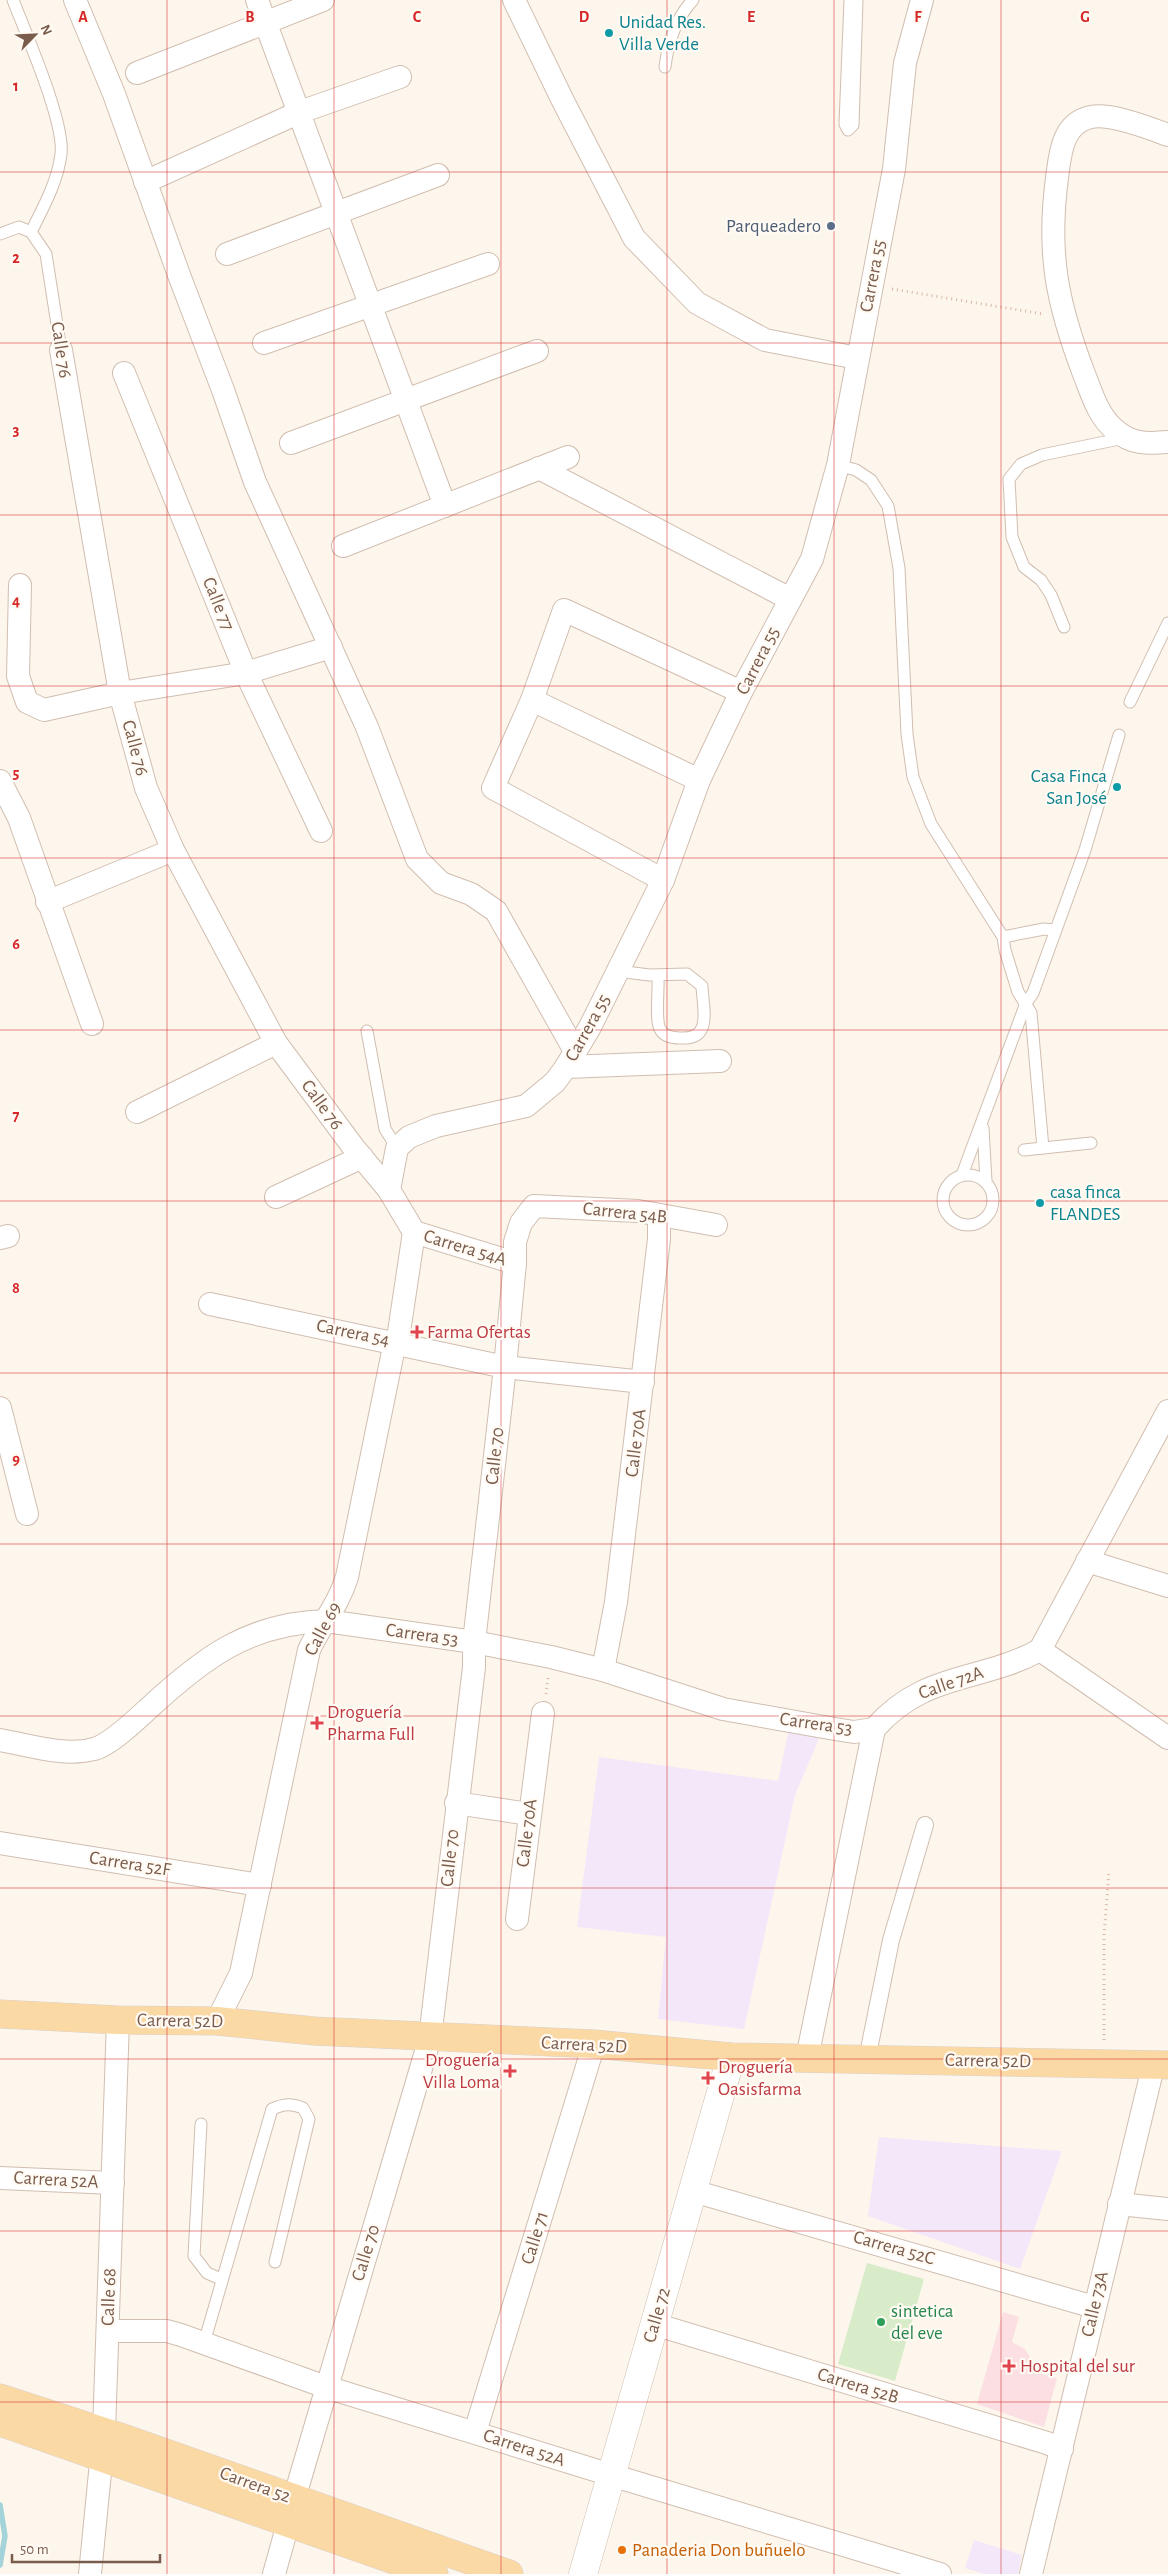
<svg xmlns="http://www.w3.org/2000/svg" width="1168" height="2574" viewBox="0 0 1168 2574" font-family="'Alegreya Sans',sans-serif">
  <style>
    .education { fill: #f3e8fa }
    .medical { fill: #fbdfe3 }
    .green { fill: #d8ecc9 }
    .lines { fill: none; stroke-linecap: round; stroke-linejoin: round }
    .stream { stroke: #a5d3da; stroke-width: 5.5 }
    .service-casing { stroke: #d1beb0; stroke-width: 13 }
    .pedestrian-casing { stroke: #d1beb0; stroke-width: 18 }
    .minor-casing { stroke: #d1beb0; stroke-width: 24 }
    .tertiary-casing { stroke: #d1beb0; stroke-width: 29 }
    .primary-casing { stroke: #dad1cd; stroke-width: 29 }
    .path { stroke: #d9b8a5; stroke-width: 3; stroke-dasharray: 1 4; stroke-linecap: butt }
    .service { stroke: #fff; stroke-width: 11 }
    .pedestrian { stroke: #fff; stroke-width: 16 }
    .minor { stroke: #fff; stroke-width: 22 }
    .tertiary { stroke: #fff; stroke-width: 28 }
    .primary { stroke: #fbd9a5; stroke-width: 28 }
    .grid { fill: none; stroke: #d62828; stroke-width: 1; stroke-opacity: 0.55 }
    .culture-dot { fill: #0f9aa8; stroke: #fffaf3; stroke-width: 2 }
    .service-dot { fill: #5c6f8a; stroke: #fffaf3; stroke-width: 2 }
    .health-dot { fill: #e0444e; stroke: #fffaf3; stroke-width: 2 }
    .leisure-dot { fill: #2e9e5b; stroke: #fffaf3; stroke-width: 2 }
    .food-dot { fill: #e8710a; stroke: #fffaf3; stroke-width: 2 }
    .labels { text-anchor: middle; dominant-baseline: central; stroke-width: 4.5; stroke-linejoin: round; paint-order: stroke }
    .culture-label { font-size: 19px; fill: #0d838f; stroke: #fffaf3; text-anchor: start }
    .service-label { font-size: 19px; fill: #4e5e75; stroke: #fffaf3; text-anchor: end }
    .street-label { font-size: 19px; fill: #7a5c4d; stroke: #fffaf3 }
    .health-label { font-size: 19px; fill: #be3a42; stroke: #fffaf3; text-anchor: start }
    .leisure-label { font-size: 19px; fill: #27864d; stroke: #fffaf3; text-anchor: start }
    .food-label { font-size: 19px; fill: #c56008; stroke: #fffaf3; text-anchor: start }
    .grid-label { font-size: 16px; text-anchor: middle; font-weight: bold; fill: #d62828; stroke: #fffaf3; stroke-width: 4.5; stroke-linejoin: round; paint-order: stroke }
  </style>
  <rect width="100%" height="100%" fill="#fdf6ec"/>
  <g class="education">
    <path d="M789,1729L821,1734L795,1795L744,2029L658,2019L666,1937L577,1927L599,1757L778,1781Z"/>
    <path d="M879,2137L1062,2151L1020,2269L868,2216Z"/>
    <path d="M974,2540L1022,2555L1018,2574H984L965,2568Z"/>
  </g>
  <path class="medical" d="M1003,2312L1019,2317L1012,2342L1025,2349L1030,2357V2371L1057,2378L1044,2427L977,2404Z"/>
  <path class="green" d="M867,2263L924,2279L895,2381L838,2364Z"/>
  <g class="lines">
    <path class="stream" d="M0,2505L5,2536L0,2565"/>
    <defs>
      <g id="service">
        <path d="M13,0C26,34 65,122 61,154C58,181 43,208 31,232"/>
        <path d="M850,0L845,124L848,130L853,125L857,0"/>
        <path d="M665,67C668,42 675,19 693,0"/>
        <path d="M0,234L19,227L31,232L46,254L61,350"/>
        <path d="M838,465L856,470L871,480L888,506L899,568L907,734L913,777L931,824L1003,937L1005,950L1018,992L1031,1013L1043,1148L1091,1143"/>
        <path d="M1064,627L1051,595L1041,580L1024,567L1012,537L1009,479L1021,464L1042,455L1124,438"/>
        <path d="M1130,702L1168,623"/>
        <path d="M1003,937L1044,929L1055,930"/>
        <path d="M618,971L649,975L687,974L702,986C703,1010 713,1040 680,1038C672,1038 664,1037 660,1029C655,1020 659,987 658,975"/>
        <path d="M367,1031L385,1129L397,1148"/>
        <path d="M983,1128L986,1181"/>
        <path d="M1024,1150L1043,1148"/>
        <circle cx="968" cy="1200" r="25"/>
        <path d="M962,1175L1026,1003L1033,993L1085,850L1119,735"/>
        <path d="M201,2124L194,2256L207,2273L221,2279"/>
        <path d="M204,2343L272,2109C284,2104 291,2103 303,2108L309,2119L275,2262"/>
      </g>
      <path id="pedestrian" d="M867,2059L891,1940L925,1825"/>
      <g id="minor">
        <path d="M75,0L114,94L179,275L223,390L255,482L367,727L417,859L441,883L471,894L496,911L575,1051"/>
        <path d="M257,0L445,506"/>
        <path d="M514,0L563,101L634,238L697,303L765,340L857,358"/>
        <path d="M137,73L323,0"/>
        <path d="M1168,135C1149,128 1111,113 1091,117C1062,123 1060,154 1057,178C1047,254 1057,303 1084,374C1092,394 1098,416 1115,430C1131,444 1147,444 1168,442"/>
        <path d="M145,182L300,112L400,77"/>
        <path d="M227,254L438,175"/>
        <path d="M264,343L488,264"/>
        <path d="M61,350L120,693L146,788L173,850L276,1043L354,1148L389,1190L414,1232"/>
        <path d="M124,373L246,673L321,831"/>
        <path d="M291,443L537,351"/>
        <path d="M539,468L790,599"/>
        <path d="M343,546L568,457"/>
        <path d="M20,585L18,676L27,702L44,710L120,693L246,673L331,647"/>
        <path d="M532,700L699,780"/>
        <path d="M0,781L19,818L92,1024"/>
        <path d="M663,880L493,788L532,700L564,610L741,692"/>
        <path d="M47,902L173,850"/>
        <path d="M566,1067L720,1061"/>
        <path d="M137,1112L276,1043"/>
        <path d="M389,1190L397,1148L409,1137L436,1126L526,1106L555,1082L566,1067L590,1027L663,880L699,780L741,692L812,559L838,465L894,169L905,63L922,0"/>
        <path d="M276,1197L362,1157"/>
        <path d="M414,1232L515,1263"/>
        <path d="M0,1238L8,1236"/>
        <path d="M210,1304L505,1367L643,1382"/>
        <path d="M0,1408L27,1514"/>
        <path d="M1087,1561L1168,1586"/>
        <path d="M1040,1650L1168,1738"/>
        <path d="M603,1670L616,1602L659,1239V1215"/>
        <path d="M0,1740C29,1745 65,1757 94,1749C110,1745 137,1719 149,1708C203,1658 249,1623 326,1621L474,1642L551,1657L603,1670L723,1709L835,1729L854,1732L874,1729"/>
        <path d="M456,1803L529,1814"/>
        <path d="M0,1843L260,1885"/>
        <path d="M517,1919L543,1713"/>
        <path d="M217,2021L241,1973L309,1650C321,1624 338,1606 347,1577L395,1342L399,1332L414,1232"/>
        <path d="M807,2058L874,1729C925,1671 979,1683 1040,1650L1168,1411"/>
        <path d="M0,2178L113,2183"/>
        <path d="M693,2191L1094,2307"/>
        <path d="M1119,2204L1168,2209"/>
        <path d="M654,2324L1047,2443L1062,2449"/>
        <path d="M108,2331H167L181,2335L326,2387L611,2475L940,2574"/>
        <path d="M475,2432L594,2044"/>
        <path d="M294,2499L430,2038L474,1667V1642L505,1367L515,1263V1242L521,1223L534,1206L638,1211L716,1225"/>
        <path d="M90,2574L104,2432L118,2020"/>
        <path d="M274,2574L288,2524"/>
        <path d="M1031,2574L1154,2063"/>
      </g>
      <path id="tertiary" d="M583,2574L731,2057"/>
      <g id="primary">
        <path d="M0,2014L118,2020L217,2021L314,2031L594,2044L731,2057L1168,2065"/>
        <path d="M0,2398L120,2437L509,2574"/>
        <path d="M0,2422L434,2574"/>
      </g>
    </defs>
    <use href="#service" class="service-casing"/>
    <use href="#pedestrian" class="pedestrian-casing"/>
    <use href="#minor" class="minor-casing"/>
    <use href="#tertiary" class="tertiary-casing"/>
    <use href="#primary" class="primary-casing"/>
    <g class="path">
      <path d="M892,289L1043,314"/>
      <path d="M546,1694L548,1678"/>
      <path d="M1104,2040V1936L1109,1871"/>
    </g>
    <use href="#service" class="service"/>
    <use href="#pedestrian" class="pedestrian"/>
    <use href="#minor" class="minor"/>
    <use href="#tertiary" class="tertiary"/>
    <use href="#primary" class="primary"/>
  </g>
  <path class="grid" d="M167,0V2574M334,0V2574M501,0V2574M667,0V2574M834,0V2574M1001,0V2574M0,172H1168M0,343H1168M0,515H1168M0,686H1168M0,858H1168M0,1030H1168M0,1201H1168M0,1373H1168M0,1544H1168M0,1716H1168M0,1888H1168M0,2059H1168M0,2231H1168M0,2402H1168"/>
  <g class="culture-dot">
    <circle cx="609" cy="33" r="5"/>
    <circle cx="1117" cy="787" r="5"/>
    <circle cx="1040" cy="1203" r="5"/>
  </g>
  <circle class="service-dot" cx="831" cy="226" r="5"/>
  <g class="health-dot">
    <path d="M414.5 1324.5h5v5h5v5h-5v5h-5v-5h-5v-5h5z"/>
    <path d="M314.5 1715.5h5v5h5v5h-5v5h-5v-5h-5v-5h5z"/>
    <path d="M507.5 2063.5h5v5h5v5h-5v5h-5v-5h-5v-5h5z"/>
    <path d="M705.5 2070.5h5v5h5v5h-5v5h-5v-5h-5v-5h5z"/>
    <path d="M1006.5 2358.5h5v5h5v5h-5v5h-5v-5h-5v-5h5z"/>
  </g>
  <circle class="leisure-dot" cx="881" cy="2322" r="5"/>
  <circle class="food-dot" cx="622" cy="2550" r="5"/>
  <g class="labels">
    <g class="culture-label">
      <text x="619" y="22">Unidad Res.<tspan x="619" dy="22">Villa Verde</tspan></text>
      <text x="1107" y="776" text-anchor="end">Casa Finca<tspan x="1107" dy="22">San José</tspan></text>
      <text x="1050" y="1192">casa finca<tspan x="1050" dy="22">FLANDES</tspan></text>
    </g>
    <g class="service-label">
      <text x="821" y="226">Parqueadero</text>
    </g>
    <g class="street-label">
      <text transform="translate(873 276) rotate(-79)">Carrera 55</text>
      <text transform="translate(61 350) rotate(81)">Calle 76</text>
      <text transform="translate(218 604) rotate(68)">Calle 77</text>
      <text transform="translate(758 661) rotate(-63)">Carrera 55</text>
      <text transform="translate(135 748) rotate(75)">Calle 76</text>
      <text transform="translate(588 1028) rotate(-61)">Carrera 55</text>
      <text transform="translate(322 1105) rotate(54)">Calle 76</text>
      <text transform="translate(625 1213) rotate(6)">Carrera 54B</text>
      <text transform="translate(465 1248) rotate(17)">Carrera 54A</text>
      <text transform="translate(353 1333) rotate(12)">Carrera 54</text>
      <text transform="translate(636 1443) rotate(-83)">Calle 70A</text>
      <text transform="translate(495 1456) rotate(-84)">Calle 70</text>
      <text transform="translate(323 1629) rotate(-62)">Calle 69</text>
      <text transform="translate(422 1635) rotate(8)">Carrera 53</text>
      <text transform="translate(951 1683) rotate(-19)">Calle 72A</text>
      <text transform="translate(816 1724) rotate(8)">Carrera 53</text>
      <text transform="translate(527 1833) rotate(-83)">Calle 70A</text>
      <text transform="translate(450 1858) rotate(-84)">Calle 70</text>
      <text transform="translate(130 1864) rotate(9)">Carrera 52F</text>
      <text transform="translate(180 2021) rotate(1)">Carrera 52D</text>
      <text transform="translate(584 2045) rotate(3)">Carrera 52D</text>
      <text transform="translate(988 2061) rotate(1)">Carrera 52D</text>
      <text transform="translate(56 2180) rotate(3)">Carrera 52A</text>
      <text transform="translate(535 2238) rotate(-73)">Calle 71</text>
      <text transform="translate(894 2248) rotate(16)">Carrera 52C</text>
      <text transform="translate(366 2253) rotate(-73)">Calle 70</text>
      <text transform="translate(109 2297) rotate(-88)">Calle 68</text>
      <text transform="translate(1095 2304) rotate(-77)">Calle 73A</text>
      <text transform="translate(657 2315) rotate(-74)">Calle 72</text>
      <text transform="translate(858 2386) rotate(17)">Carrera 52B</text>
      <text transform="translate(524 2448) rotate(18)">Carrera 52A</text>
      <text transform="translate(255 2485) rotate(20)">Carrera 52</text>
    </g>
    <g class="health-label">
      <text x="427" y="1332">Farma Ofertas</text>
      <text x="327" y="1712">Droguería<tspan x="327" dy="22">Pharma Full</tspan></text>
      <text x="500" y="2060" text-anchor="end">Droguería<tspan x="500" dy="22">Villa Loma</tspan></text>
      <text x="718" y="2067">Droguería<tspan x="718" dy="22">Oasisfarma</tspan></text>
      <text x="1020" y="2366">Hospital del sur</text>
    </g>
    <g class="leisure-label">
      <text x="891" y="2311">sintetica<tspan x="891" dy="22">del eve</tspan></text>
    </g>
    <g class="food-label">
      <text x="632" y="2550">Panaderia Don buñuelo</text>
    </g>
  </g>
  <g class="grid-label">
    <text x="83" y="22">A</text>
    <text x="250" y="22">B</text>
    <text x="417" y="22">C</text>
    <text x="584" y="22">D</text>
    <text x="751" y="22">E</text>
    <text x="918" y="22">F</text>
    <text x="1085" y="22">G</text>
    <text x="16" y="91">1</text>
    <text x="16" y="263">2</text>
    <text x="16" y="435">3</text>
    <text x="16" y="606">4</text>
    <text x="16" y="778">5</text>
    <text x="16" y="949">6</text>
    <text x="16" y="1121">7</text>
    <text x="16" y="1293">8</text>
    <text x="16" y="1464">9</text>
  </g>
  <g transform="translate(35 35) rotate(66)" stroke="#fffaf3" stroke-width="4" paint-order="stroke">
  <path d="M0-4L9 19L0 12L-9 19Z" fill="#7a5c4d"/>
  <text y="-8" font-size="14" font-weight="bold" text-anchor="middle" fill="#7a5c4d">N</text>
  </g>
  <path d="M12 2554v8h148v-8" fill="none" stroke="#7a5c4d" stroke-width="2.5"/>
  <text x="20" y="2554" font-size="15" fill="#7a5c4d" stroke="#fffaf3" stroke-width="4" paint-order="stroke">50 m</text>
</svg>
